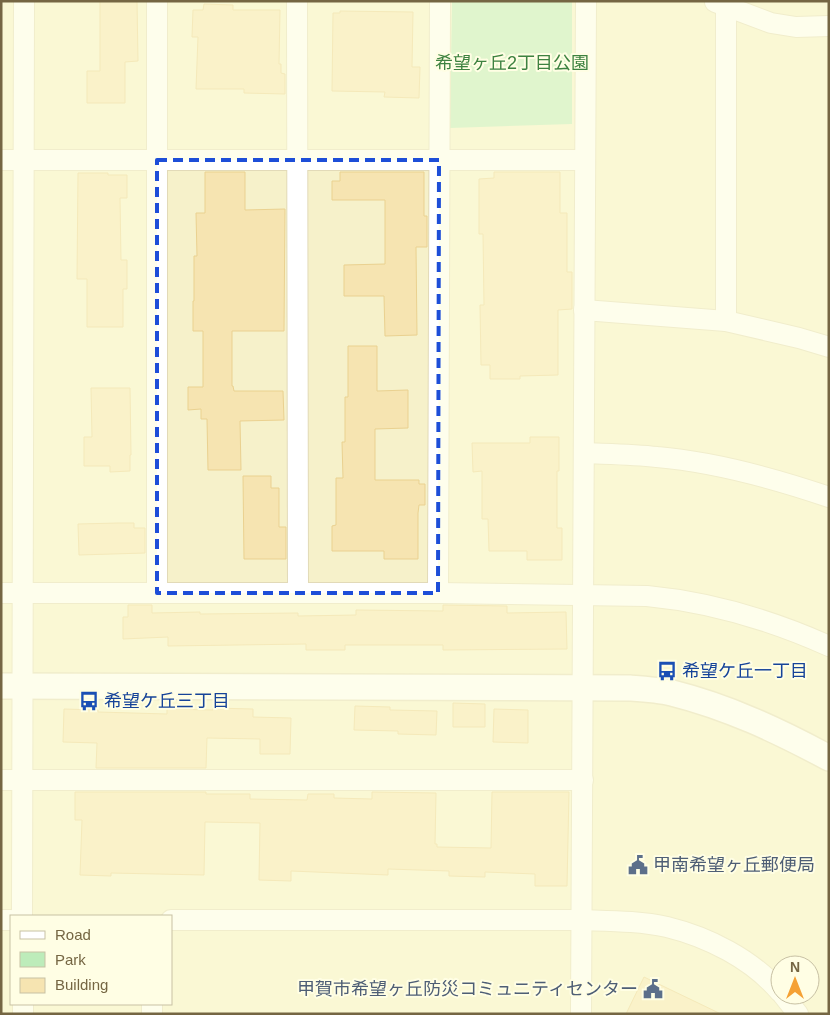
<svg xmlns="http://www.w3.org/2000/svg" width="830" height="1015" viewBox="0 0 830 1015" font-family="Arial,'Noto Sans JP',sans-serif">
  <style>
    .residential { fill: #f6f1ca; fill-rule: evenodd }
    .green { fill: #bdecba }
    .building { fill: #f6e4b1; stroke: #ead190 }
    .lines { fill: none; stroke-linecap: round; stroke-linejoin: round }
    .minor-casing { stroke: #e2dab8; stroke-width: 22 }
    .tertiary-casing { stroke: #e2dab8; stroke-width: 28 }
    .minor { stroke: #fff; stroke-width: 20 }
    .tertiary { stroke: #fff; stroke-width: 25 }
    .marked { fill: none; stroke: #1d4ed8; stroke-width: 4; stroke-dasharray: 10 6; stroke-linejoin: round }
    .labels { text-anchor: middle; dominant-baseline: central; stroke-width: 4; stroke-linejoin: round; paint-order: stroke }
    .park-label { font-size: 18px; fill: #3d8240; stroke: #fffee4 }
    .transit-label { font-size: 18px; fill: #164399; stroke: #fffee4; text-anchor: start }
    .service-label { font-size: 18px; fill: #4e5e75; stroke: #fffee4; text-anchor: start }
  </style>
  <rect width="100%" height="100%" fill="#fefddc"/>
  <path class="residential" d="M1,1H829V1014H1ZM11,916H171V1004H11ZM780,965H810V995H780Z"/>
  <path class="green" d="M452,1H572V124L450,128Z"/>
  <g class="building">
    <path d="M100,1H137L138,61L125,62V103H87V71H100Z"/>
    <path d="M204,4L233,5V10H280L279,64H281V73L285,74V94L244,93V89H196L198,37H192L193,10H203Z"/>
    <path d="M340,11L413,12L412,67H420L419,98L384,97L385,92L332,91L333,13H340Z"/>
    <path d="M205,172H245V210L285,209L284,331H232V386H233L234,391H283L284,420L240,421L241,470H208L207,419H201V409L188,410V387H203V331H193V301H194V256H197L196,213H205Z"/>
    <path d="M340,172H424V216H427V247H416L417,335L385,336L384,296H344V265L385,264V200H332V181H340Z"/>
    <path d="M494,172H560V213H567V272H572V309L558,310V375L520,376V379H490V365H481L480,305H484L483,234H479V179L494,178Z"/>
    <path d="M78,173H108V175H127V198H120L121,260H127V289H123V327H87V279H77Z"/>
    <path d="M348,346H377V391L408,390V428L375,429V480H419V484H425V505H419L418,513V559H384V551H332V526L336,525V478H343L342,442H345V397H348Z"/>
    <path d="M91,388H130L131,455H130V471L110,472V466H84V437H92Z"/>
    <path d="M530,437H559V471H557V528H562V560H527V551H489L488,519H482V471L473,472L472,443H530Z"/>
    <path d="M243,476H271V488H279V527H286V559H244Z"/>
    <path d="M118,523H134V528H145V553L79,555L78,524Z"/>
    <path d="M128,605H152V613L200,612V614L298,613V616L356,615V610L443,611V605L507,606V613L566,612L567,649L443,650V645H345V650H306V644L168,646V637L123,639V617H128Z"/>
    <path d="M453,703L485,704V727H453Z"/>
    <path d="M355,706L390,707V710L437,711L436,735L398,734V731L354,730Z"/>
    <path d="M213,708L253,709V717L291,718L290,754H260V739L207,738L206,768H96L97,743L63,742L64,709L98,710V712L167,714V709L213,710Z"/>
    <path d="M494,709L528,710V743L493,742Z"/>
    <path d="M75,792H206V794H250V799L307,800L308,794H334V798L372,799V792L436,793L435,844H437V847L491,848L492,792H569L567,886H535V874L485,872V877L449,876V871L388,869V875L291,871V881L259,880L260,823L205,822L204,875L111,873V876L80,875L82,820H75Z"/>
    <path d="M644,977L721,1014H626Z"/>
  </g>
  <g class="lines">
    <defs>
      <g id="minor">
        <path d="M297,1L298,593"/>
        <path d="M715,2L771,23L796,27L829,26"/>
        <path d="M726,7V321"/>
        <path d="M1,160H583"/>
        <path d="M584,310L726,321L799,338L829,347"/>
        <path d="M584,453C608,454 633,454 657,457C716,462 773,478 829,497"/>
        <path d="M1,593H438L647,596C710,602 771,620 829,646"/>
        <path d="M157,593V1"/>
        <path d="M438,593L440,1"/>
        <path d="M1,780H583"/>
        <path d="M22,916L24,1"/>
        <path d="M1,920H11"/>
        <path d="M171,920H582C611,921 640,921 667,927C708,937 752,959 780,992"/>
        <path d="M783,995L798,1014"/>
        <path d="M23,1004V1014"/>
        <path d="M152,1014V1004"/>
        <path d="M581,1014C585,676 582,339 586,1"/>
      </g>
      <path id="tertiary" d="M1,686L630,688C644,689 659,690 672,693C728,707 779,731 829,758"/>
    </defs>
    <use href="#minor" class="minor-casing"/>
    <use href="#tertiary" class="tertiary-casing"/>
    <use href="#minor" class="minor"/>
    <use href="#tertiary" class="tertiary"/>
  </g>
  <path d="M0 0H830V1015H0ZM157,160H439L438,593H157Z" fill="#fefddc" fill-opacity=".55" fill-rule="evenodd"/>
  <path class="marked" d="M157,160H439L438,593H157Z"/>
  <defs>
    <symbol id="bus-bare" viewBox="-9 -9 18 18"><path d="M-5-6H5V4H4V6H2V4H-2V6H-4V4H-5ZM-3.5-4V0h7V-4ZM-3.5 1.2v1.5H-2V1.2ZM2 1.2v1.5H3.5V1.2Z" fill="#1a4fb4" stroke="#fffee4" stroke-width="2.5" paint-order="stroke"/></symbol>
    <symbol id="civic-bare" viewBox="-9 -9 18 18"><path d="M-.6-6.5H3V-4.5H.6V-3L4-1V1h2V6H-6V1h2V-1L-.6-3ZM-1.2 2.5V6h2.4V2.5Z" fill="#5c6f8a" stroke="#fffee4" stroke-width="2.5" paint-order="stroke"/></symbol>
  </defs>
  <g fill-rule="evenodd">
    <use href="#bus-bare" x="653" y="657" width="28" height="28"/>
    <use href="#bus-bare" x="75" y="687" width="28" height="28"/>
    <use href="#civic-bare" x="624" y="851" width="28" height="28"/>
    <use href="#civic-bare" x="639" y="975" width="28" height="28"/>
  </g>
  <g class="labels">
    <g class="park-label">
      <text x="512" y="63">希望ヶ丘2丁目公園</text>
    </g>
    <g class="transit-label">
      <text x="682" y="671">希望ケ丘一丁目</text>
      <text x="104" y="701">希望ケ丘三丁目</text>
    </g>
    <g class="service-label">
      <text x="653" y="865">甲南希望ヶ丘郵便局</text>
      <text x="638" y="989" text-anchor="end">甲賀市希望ヶ丘防災コミュニティセンター</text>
    </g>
  </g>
  <rect width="830" height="1015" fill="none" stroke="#756643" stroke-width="5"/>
  <rect x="10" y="915" width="162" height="90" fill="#fffee4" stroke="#c8c1a4"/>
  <rect x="20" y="931" width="25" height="8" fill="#ffffff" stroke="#c8c1a4"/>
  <text x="55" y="940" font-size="15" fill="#756643">Road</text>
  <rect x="20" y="952" width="25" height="15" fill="#bdecba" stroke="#c8c1a4"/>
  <text x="55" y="965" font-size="15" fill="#756643">Park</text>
  <rect x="20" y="978" width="25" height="15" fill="#f6e4b1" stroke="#c8c1a4"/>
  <text x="55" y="990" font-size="15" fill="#756643">Building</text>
  <g transform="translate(795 980)"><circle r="24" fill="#fffee4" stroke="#c8c1a4"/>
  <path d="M0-4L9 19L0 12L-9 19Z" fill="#f5a134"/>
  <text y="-8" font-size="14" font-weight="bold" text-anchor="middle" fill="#756643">N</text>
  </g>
</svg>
